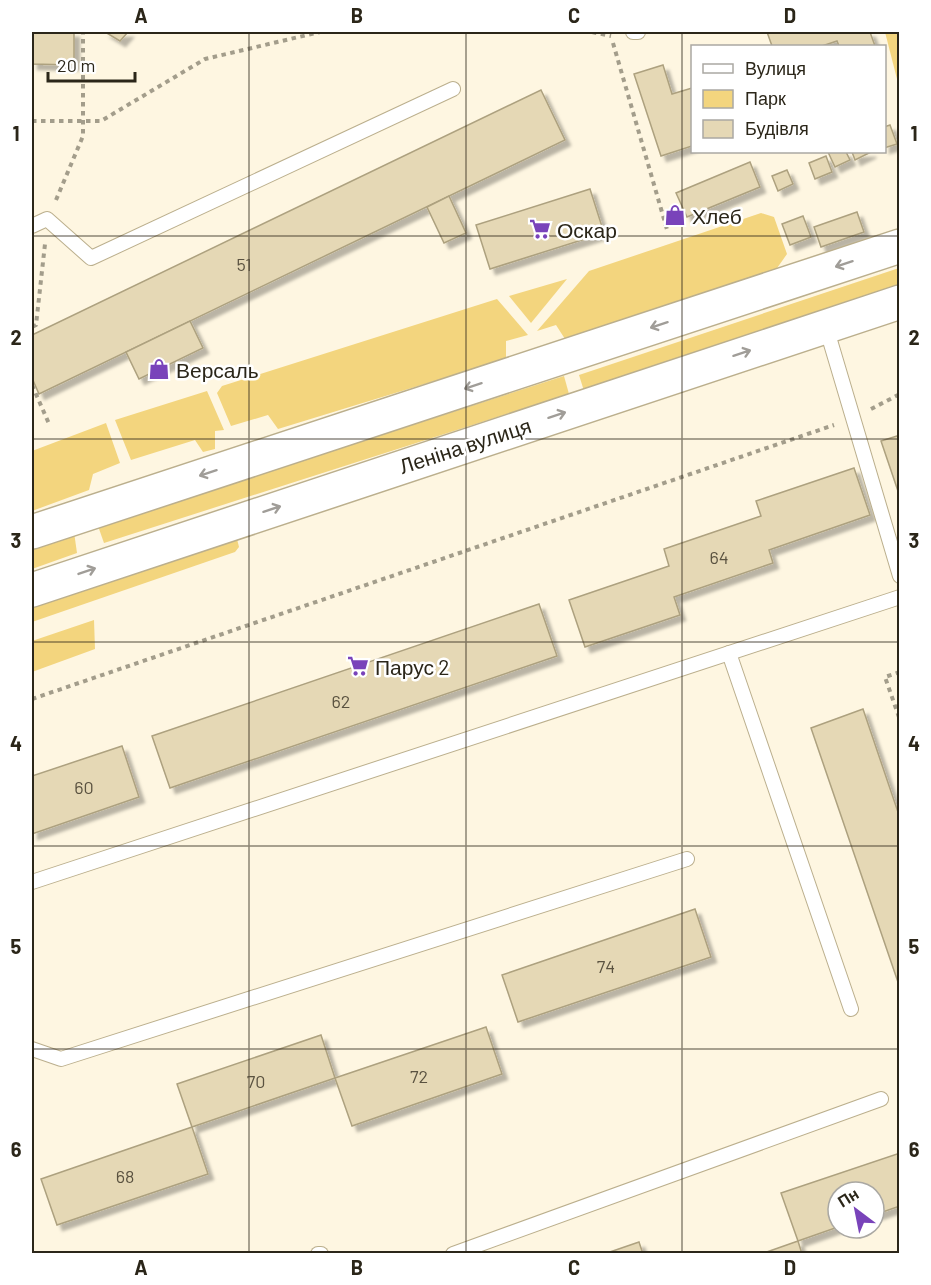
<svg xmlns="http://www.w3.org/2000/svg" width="931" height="1285" viewBox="0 0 931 1285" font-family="Barlow,sans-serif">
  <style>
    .green { fill: #f3d57e }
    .building { fill: #e5d8b5; stroke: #ada17f; stroke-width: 1.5; filter: url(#shadow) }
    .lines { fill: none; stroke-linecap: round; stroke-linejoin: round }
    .lane-casing { stroke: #bbaf8d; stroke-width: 16 }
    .secondary-casing { stroke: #bbaf8d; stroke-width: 36 }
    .path { stroke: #a39d8b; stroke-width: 4; stroke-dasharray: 4.5 4.5; stroke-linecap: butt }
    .lane { stroke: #fff; stroke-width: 14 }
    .secondary { stroke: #fff; stroke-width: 33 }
    .oneway { stroke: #a09d98 }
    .grid { fill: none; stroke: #2b2619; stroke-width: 1.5; stroke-opacity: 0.55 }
    .labels { text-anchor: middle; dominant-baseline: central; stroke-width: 5; stroke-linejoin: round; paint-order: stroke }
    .number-label { font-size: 18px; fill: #5a5240 }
    .poi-label { font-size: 21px; fill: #2b2619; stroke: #fff; text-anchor: start }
    .street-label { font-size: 21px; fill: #2b2619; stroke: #fff }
    .neatline { fill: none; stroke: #2b2619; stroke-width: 2 }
    .grid-label { font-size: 20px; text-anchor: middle; font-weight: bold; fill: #2b2619 }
  </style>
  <defs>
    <filter id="shadow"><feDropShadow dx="5.5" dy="5.5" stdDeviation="1.5" flood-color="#0004"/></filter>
  </defs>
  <rect width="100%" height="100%" fill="#fef6e1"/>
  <g class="green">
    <path d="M885,32H899L898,83Z"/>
    <path d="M761,213L774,217L787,254L775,271L565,339L556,325L537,331L589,271Z"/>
    <path d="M899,268V285L584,391L579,375Z"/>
    <path d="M567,279L531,323L509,296Z"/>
    <path d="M497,299L528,335L506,341V359L278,429L268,415L231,426L217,393L222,386Z"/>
    <path d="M564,376L569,394L104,543L98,526Z"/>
    <path d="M207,391L224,430L215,431V449L203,452L195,440L131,460L115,420Z"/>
    <path d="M106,423L120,463L93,474L89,490L32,511V451Z"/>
    <path d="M74,532L77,553L32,569V546Z"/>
    <path d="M237,539L239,547L235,552L32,622V603Z"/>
    <path d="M94,620L95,649L32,672V641Z"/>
  </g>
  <g class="building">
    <path d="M32,32H74V65L32,64Z"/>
    <path d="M105,32H128L120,41Z"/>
    <path d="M767,32H870L875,46H839L837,41L822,46H772Z"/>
    <path d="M663,65L672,94L692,88V146L661,156L634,74Z"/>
    <path d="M541,90L565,140L39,394L32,378V335Z"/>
    <path d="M890,125L897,144L884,148V127Z"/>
    <path d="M828,152H846L850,160L835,167Z"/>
    <path d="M852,152H871L855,160Z"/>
    <path d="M826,156L832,172L815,179L809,163Z"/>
    <path d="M750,162L760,187L687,217L676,193Z"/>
    <path d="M787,170L793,184L778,191L772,176Z"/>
    <path d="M590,189L604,233L490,269L476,225Z"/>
    <path d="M449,196L466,233L444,243L427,207Z"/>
    <path d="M857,212L864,232L821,247L814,227Z"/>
    <path d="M803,216L811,237L790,245L782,224Z"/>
    <path d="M190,321L203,348L139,379L126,352Z"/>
    <path d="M900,435V493L899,494L881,441Z"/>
    <path d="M854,468L870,515L769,550L773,563L674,597L680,615L585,647L569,600L669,566L664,549L761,516L756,501Z"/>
    <path d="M539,604L557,656L170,788L152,736Z"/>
    <path d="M863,709L900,818V988L811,728Z"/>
    <path d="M122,746L139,797L32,834V776Z"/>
    <path d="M695,909L711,957L518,1022L502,975Z"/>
    <path d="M486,1027L502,1074L352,1126L335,1078Z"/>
    <path d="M321,1035L335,1078L192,1127L177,1084Z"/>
    <path d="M192,1127L208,1174L57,1225L41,1179Z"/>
    <path d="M900,1153V1206L874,1215V1192H838V1227L798,1241L781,1193Z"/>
    <path d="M798,1241L802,1254H761Z"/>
    <path d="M639,1242L643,1254H604Z"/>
  </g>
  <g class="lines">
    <defs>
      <g id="lane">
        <path d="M633,32H638"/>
        <path d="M32,226L47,219L91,258L453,89"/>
        <path d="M826,327L900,576"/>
        <path d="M729,653L851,1009"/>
        <path d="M32,882L900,597"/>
        <path d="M32,1049L61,1059L687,859"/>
        <path d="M318,1254H321"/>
        <path d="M453,1254L881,1099"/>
      </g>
      <g id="secondary">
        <path d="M32,532L900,246"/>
        <path d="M32,590L900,302"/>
      </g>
    </defs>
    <use href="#lane" class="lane-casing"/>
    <use href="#secondary" class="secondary-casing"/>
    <g class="path">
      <path d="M592,32L611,36"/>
      <path d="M613,43L668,233"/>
      <path d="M32,121H101L205,59L320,32"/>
      <path d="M56,200L83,136V32"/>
      <path d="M32,327L36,325L45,244"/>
      <path d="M32,385L50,426"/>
      <path d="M871,409L900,394"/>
      <path d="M900,672L885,677L900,720"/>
      <path d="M32,699L834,425"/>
    </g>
    <use href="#lane" class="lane"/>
    <use href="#secondary" class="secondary"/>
  </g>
  <defs><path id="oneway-shaft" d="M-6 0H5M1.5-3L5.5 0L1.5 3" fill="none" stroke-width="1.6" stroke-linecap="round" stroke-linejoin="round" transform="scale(1.5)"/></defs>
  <g class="oneway">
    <use href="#oneway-shaft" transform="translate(844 264) rotate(162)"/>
    <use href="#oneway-shaft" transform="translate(659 325) rotate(162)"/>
    <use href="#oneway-shaft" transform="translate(742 353) rotate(-18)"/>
    <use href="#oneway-shaft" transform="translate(473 386) rotate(162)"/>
    <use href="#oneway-shaft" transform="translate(557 415) rotate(-18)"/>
    <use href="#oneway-shaft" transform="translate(208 473) rotate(162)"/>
    <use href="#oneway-shaft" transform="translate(272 509) rotate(-18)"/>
    <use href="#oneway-shaft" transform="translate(87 571) rotate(-19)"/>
  </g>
  <path class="grid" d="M249,32V1254M466,32V1254M682,32V1254M32,236H900M32,439H900M32,642H900M32,846H900M32,1049H900"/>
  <defs>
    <symbol id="shop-bare" viewBox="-9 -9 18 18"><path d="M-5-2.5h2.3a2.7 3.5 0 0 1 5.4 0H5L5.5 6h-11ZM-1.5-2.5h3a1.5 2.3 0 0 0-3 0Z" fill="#7943ba" stroke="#fff" stroke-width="2.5" paint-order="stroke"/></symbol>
    <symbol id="supermarket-bare" viewBox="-9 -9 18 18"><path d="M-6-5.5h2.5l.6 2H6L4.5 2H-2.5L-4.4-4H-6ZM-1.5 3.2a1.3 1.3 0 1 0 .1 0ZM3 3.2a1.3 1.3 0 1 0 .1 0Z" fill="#7943ba" stroke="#fff" stroke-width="2.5" paint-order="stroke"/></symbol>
  </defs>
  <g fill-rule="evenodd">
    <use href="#shop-bare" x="660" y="200" width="30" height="30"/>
    <use href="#supermarket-bare" x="525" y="214" width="30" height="30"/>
    <use href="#shop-bare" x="144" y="354" width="30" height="30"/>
    <use href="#supermarket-bare" x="343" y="651" width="30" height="30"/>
  </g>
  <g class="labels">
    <g class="number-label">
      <text x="244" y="264">51</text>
      <text x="719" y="557">64</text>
      <text x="341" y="701">62</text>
      <text x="84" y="787">60</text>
      <text x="606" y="966">74</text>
      <text x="419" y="1076">72</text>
      <text x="256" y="1081">70</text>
      <text x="125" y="1176">68</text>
    </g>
    <g class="poi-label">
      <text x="692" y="215">Хлеб</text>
      <text x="557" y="229">Оскар</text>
      <text x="176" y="369">Версаль</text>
      <text x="375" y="666">Парус 2</text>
    </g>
    <g class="street-label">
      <text transform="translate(465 445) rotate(-18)">Леніна вулиця</text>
    </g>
  </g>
  <rect width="931" height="1285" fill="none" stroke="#ffffff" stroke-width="66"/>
  <rect x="691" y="45" width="195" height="108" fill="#ffffff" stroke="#aaa8a3" stroke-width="1.5"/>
  <rect x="703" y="64" width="30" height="9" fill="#ffffff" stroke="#aaa8a3" stroke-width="1.5"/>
  <text x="745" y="75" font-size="18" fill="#2b2619">Вулиця</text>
  <rect x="703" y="90" width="30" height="18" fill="#f3d57e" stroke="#aaa8a3" stroke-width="1.5"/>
  <text x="745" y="105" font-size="18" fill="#2b2619">Парк</text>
  <rect x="703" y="120" width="30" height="18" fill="#e5d8b5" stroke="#aaa8a3" stroke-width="1.5"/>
  <text x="745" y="135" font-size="18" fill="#2b2619">Будівля</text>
  <g transform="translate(856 1210) rotate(328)"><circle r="28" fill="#ffffff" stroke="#aaa8a3" stroke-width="1.5"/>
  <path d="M0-4.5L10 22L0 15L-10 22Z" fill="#7943ba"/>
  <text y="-9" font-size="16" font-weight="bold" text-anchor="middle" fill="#2b2619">Пн</text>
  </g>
  <path d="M48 72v9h87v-9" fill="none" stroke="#2b2619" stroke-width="3"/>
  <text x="57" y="72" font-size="18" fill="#2b2619" stroke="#ffffff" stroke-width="4.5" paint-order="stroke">20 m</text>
  <rect x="33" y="33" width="865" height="1219" class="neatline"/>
  <g class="grid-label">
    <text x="141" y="23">A</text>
    <text x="357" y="23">B</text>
    <text x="574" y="23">C</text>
    <text x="790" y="23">D</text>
    <text x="16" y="141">1</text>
    <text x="914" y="141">1</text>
    <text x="16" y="345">2</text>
    <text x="914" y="345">2</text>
    <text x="16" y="548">3</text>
    <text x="914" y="548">3</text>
    <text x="16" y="751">4</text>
    <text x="914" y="751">4</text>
    <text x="16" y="954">5</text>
    <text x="914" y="954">5</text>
    <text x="16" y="1157">6</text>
    <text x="914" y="1157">6</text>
    <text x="141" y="1275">A</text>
    <text x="357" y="1275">B</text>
    <text x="574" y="1275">C</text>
    <text x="790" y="1275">D</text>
  </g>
</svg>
